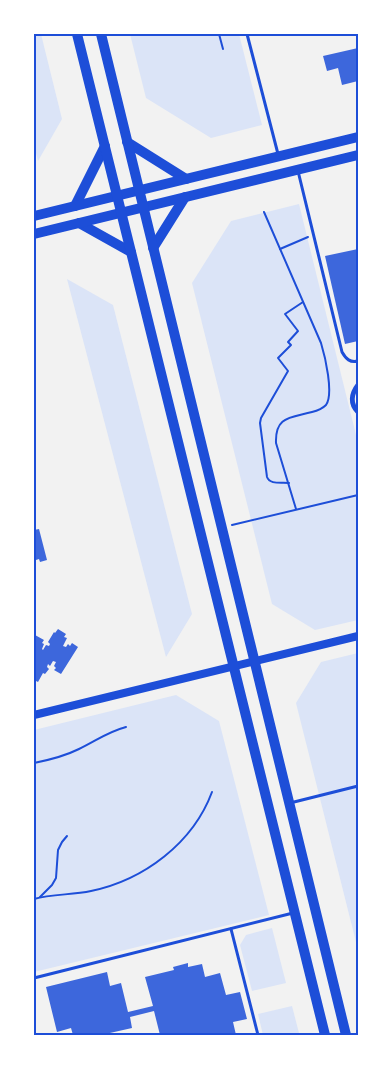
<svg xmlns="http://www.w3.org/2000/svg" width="392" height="1069" viewBox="0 0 392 1069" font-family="Inter,sans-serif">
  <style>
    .green { fill: #dbe4f7 }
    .building { fill: #3d67dc }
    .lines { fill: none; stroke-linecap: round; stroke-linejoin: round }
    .path { stroke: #1d4ed8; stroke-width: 2 }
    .service { stroke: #1d4ed8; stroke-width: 3 }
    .minor { stroke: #1d4ed8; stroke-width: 5 }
    .tertiary { stroke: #1d4ed8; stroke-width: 8 }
    .primary { stroke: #1d4ed8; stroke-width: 10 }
    .trunk { stroke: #1d4ed8; stroke-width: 10 }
    .neatline { fill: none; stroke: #1d4ed8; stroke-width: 2 }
  </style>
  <rect width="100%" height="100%" fill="#f2f2f2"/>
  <g class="green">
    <path d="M34,34H41L62,119L38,161L34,145Z"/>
    <path d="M130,34H239L262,125L211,138L146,98Z"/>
    <path d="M299,204L358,443V620L315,630L272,604L192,283L231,221Z"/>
    <path d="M67,279L113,305L192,614L166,657Z"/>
    <path d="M358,653V950L296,703L321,662Z"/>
    <path d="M176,695L219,721L269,915L34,972V730Z"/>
    <path d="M272,928L286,983L252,991L240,945L246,935Z"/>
    <path d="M292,1006L299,1033L298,1035H263L258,1014Z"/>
  </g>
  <g class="building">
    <path d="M358,48V81L342,85L338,68L327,71L323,56Z"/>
    <path d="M358,249V341L345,344L325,256Z"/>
    <path d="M39,529L47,560L40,562L39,559L36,560L35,555L34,556V530Z"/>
    <path d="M58,629L66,634L64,637L67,638L63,646L66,647L68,644L70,646L72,643L78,647L61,674L54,670L56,668L54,666L56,662L53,661L50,666L48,664L47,667L49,669L45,674L43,673L38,682L34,680V636L35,635L44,640L42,643L44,644L42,649L43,650L46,645L49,646L50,644L48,642L54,632L55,633Z"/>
    <path d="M188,963V967L202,964L205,977L220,973L226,995L240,992L247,1019L233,1022L236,1035H160L154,1011L130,1017L132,1028L101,1035H73L71,1028L57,1032L46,987L107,972L110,986L121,983L128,1012L153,1006L145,977L174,970L173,967Z"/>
  </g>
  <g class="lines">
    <g class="path">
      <path d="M219,34L223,49"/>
      <path d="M264,212L321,343C325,356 334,394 326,405C322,409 316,411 312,412C290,418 275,416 276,443L296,509"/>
      <path d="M280,249L308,237"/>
      <path d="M289,483C281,482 270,485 267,477L260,423L261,418L288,371L278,358L291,345L288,342L298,331L285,314L303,302"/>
      <path d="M232,525L358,495"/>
      <path d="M34,763C49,760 65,756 79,749C96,741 107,732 126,727"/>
      <path d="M40,897L52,885L56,878L58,850L62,842L67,836"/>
      <path d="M34,899C52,894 72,895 91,891C144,880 193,843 212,792"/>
    </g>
    <g class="service">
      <path d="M247,34L278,154"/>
      <path d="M298,171L342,352C346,359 350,363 358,361"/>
      <path d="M290,803L358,786"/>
      <path d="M231,929L258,1035"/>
      <path d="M34,978L293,913"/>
    </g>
    <path class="minor" d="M358,385C351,394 350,404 358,412"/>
    <path class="tertiary" d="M34,715L358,636"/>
    <g class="primary">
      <path d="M127,142L186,179"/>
      <path d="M75,206L105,146"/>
      <path d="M34,216L358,137"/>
      <path d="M79,223L131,252"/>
      <path d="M34,234L358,155"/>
      <path d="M153,248L185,197"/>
    </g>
    <g class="trunk">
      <path d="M77,34L325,1035"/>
      <path d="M101,34L346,1035"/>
    </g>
  </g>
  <rect width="392" height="1069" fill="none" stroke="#ffffff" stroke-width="70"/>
  <rect x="35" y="35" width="322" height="999" class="neatline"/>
</svg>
